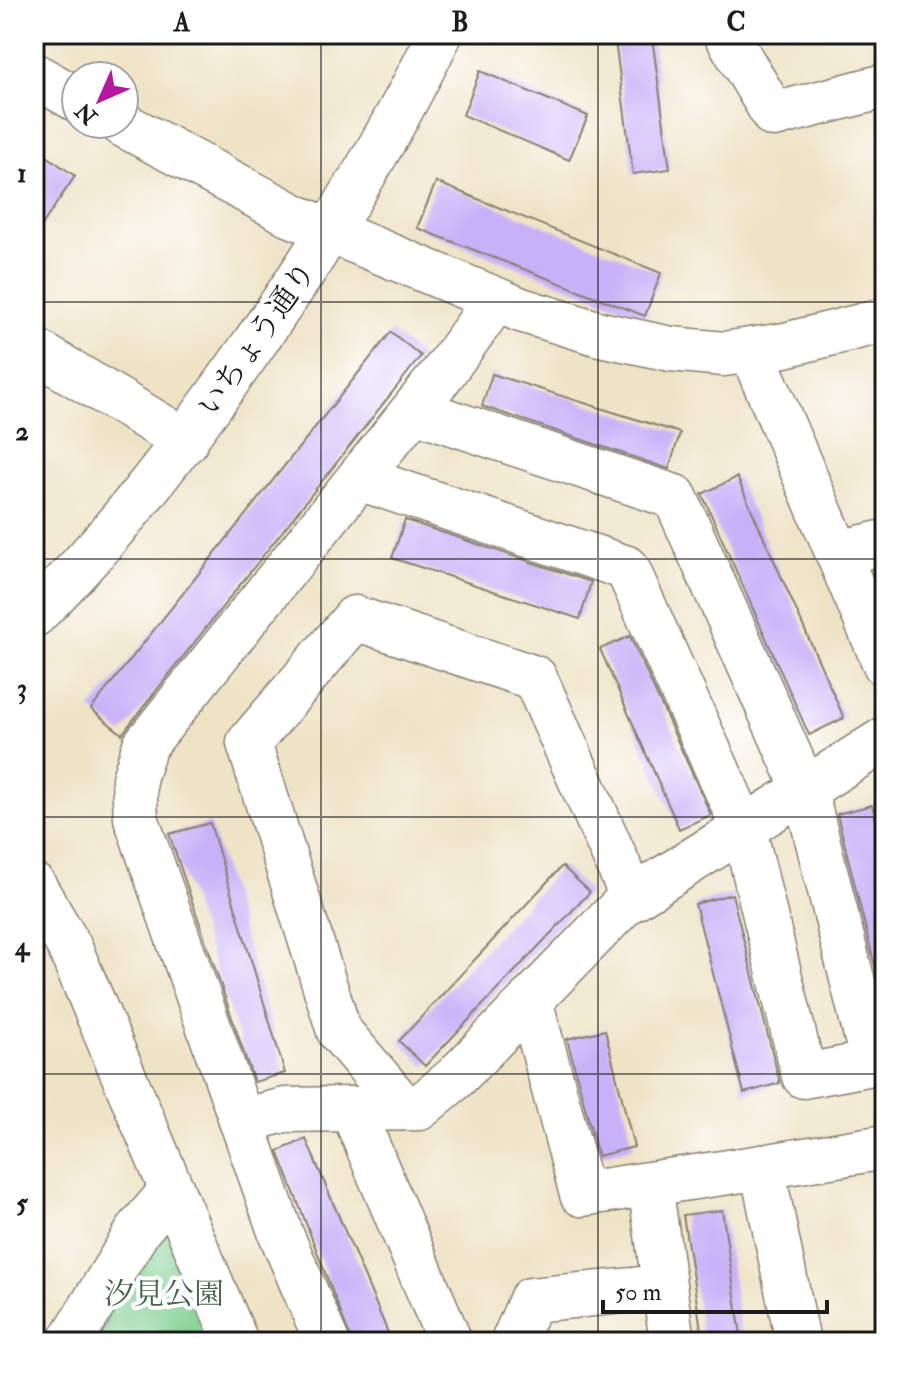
<svg xmlns="http://www.w3.org/2000/svg" width="919" height="1376" viewBox="0 0 919 1376" font-family="'IM FELL Double Pica','Noto Serif JP',serif">
  <style>
    .green { fill: #7ece8f; stroke: #4d7556; stroke-width: 2 }
    .building { fill: #c8b1f8 }
    .lines { fill: none; stroke-linecap: round; stroke-linejoin: round }
    .minor-casing { stroke: #868071; stroke-width: 47 }
    .minor { stroke: #fff; stroke-width: 44 }
    .grid { fill: none; stroke: #1c1c1c; stroke-width: 2; stroke-opacity: 0.55 }
    .labels { text-anchor: middle; dominant-baseline: central; stroke-width: 8; stroke-linejoin: round; paint-order: stroke }
    .street-label { font-size: 30px; fill: #1c1c1c; stroke: #fff }
    .park-label { font-size: 30px; fill: #43634a; stroke: #fff }
    .neatline { fill: none; stroke: #1c1c1c; stroke-width: 3 }
    .grid-label { font-size: 26px; text-anchor: middle; font-weight: bold; fill: #1c1c1c }
  </style>
  <rect width="100%" height="100%" fill="#fff"/>
  <filter id="ink" filterUnits="userSpaceOnUse"><feTurbulence type="fractalNoise" baseFrequency=".0125" numOctaves="2"/><feDisplacementMap in="SourceGraphic" scale="16" xChannelSelector="R" yChannelSelector="G"/><feConvolveMatrix kernelMatrix="1 2 1 2 8 2 1 2 1" color-interpolation-filters="sRGB"/></filter>
  <filter id="wash" filterUnits="userSpaceOnUse"><feTurbulence type="fractalNoise" baseFrequency=".006" numOctaves="4" result="noise"/><feDisplacementMap in="SourceGraphic" scale="32" xChannelSelector="R" yChannelSelector="G"/><feGaussianBlur stdDeviation="1.8" result="paint"/><feColorMatrix in="noise" values="0 0 0 0 0 0 0 0 0 0 0 0 0 0 0 0 0 1.4 0 .05"/><feComposite in="paint" operator="in"/></filter>
  <g filter="url(#wash)">
    <rect width="100%" height="100%" fill="#efe3c6"/>
    <path class="green" d="M172,1190L236,1342H77Z"/>
    <g id="blocks">
      <g class="building">
        <path d="M652,37L670,169L633,174L615,41Z"/>
        <path d="M480,71L588,116L569,160L463,115Z"/>
        <path d="M34,147L75,176L34,237Z"/>
        <path d="M436,182L661,273L645,316L417,228Z"/>
        <path d="M391,332L421,356L122,734L91,709Z"/>
        <path d="M492,374L680,433L669,469L482,406Z"/>
        <path d="M737,477L844,718L809,735L702,494Z"/>
        <path d="M405,520L591,582L580,619L392,558Z"/>
        <path d="M630,636L711,815L679,829L600,649Z"/>
        <path d="M872,805L885,856V985L880,986L837,814Z"/>
        <path d="M210,823L285,1073L254,1082L169,834Z"/>
        <path d="M562,866L590,892L425,1066L399,1041Z"/>
        <path d="M732,894L780,1083L744,1093L695,904Z"/>
        <path d="M605,1030L634,1147L598,1156L567,1039Z"/>
        <path d="M306,1139L392,1342H352L278,1151Z"/>
        <path d="M722,1210L742,1342H703L683,1215Z"/>
      </g>
    </g>
  </g>
  <g filter="url(#ink)">
    <use href="#blocks" fill-opacity="0" stroke="#868071" stroke-width="2"/>
    <g class="lines">
      <defs>
        <g id="minor">
          <path d="M726,34L774,115L885,86"/>
          <path d="M34,75L76,99"/>
          <path d="M122,124L294,216L521,310L600,334L671,349L724,354L785,345L885,320"/>
          <path d="M34,350L186,441"/>
          <path d="M751,350L885,664"/>
          <path d="M359,478L627,568L744,829L804,1076L873,1063L805,790L675,497L414,410"/>
          <path d="M838,553L885,542"/>
          <path d="M34,615C115,535 183,445 249,351C321,249 385,147 440,34"/>
          <path d="M34,886L69,946L236,1342"/>
          <path d="M530,1000L582,1194L762,1167"/>
          <path d="M404,1108L339,1031L249,743L355,618L535,678L633,898"/>
          <path d="M352,1109L450,1342"/>
          <path d="M241,1121L285,1110L419,1108L455,1078L625,903L885,739"/>
          <path d="M650,1184L672,1342"/>
          <path d="M70,1342L139,1229L172,1190"/>
          <path d="M327,1342L281,1234L136,818L134,779L145,745L443,373L496,300"/>
          <path d="M513,1342L531,1300L664,1287"/>
          <path d="M798,1342L762,1167L885,1147"/>
        </g>
      </defs>
      <use href="#minor" class="minor-casing"/>
      <use href="#minor" class="minor"/>
    </g>
  </g>
  <path class="grid" d="M321,34V1342M598,34V1342M34,302H885M34,559H885M34,817H885M34,1074H885"/>
  <g class="labels">
    <g class="street-label">
      <text transform="translate(257 339) rotate(-55)">いちょう通り</text>
    </g>
    <g class="park-label">
      <text x="164" y="1294">汐見公園</text>
    </g>
  </g>
  <rect width="919" height="1376" fill="none" stroke="#fff" stroke-width="88"/>
  <g transform="translate(100 100) rotate(225)"><circle r="38" fill="#ffffff" stroke="#a4a4a4" stroke-width="2"/>
  <path d="M0-6L14 30L0 20L-14 30Z" fill="#b5179e"/>
  <text y="-12" font-size="22" font-weight="bold" text-anchor="middle" fill="#1c1c1c">N</text>
  </g>
  <path d="M603 1300v12h224v-12" fill="none" stroke="#1c1c1c" stroke-width="4"/>
  <text x="615" y="1300" font-size="24" fill="#1c1c1c" stroke="#ffffff" stroke-width="6" paint-order="stroke">50 m</text>
  <rect x="44" y="44" width="831" height="1288" class="neatline"/>
  <g class="grid-label">
    <text x="182" y="31">A</text>
    <text x="460" y="31">B</text>
    <text x="736" y="31">C</text>
    <text x="22" y="182">1</text>
    <text x="22" y="440">2</text>
    <text x="22" y="697">3</text>
    <text x="22" y="955">4</text>
    <text x="22" y="1212">5</text>
  </g>
</svg>
